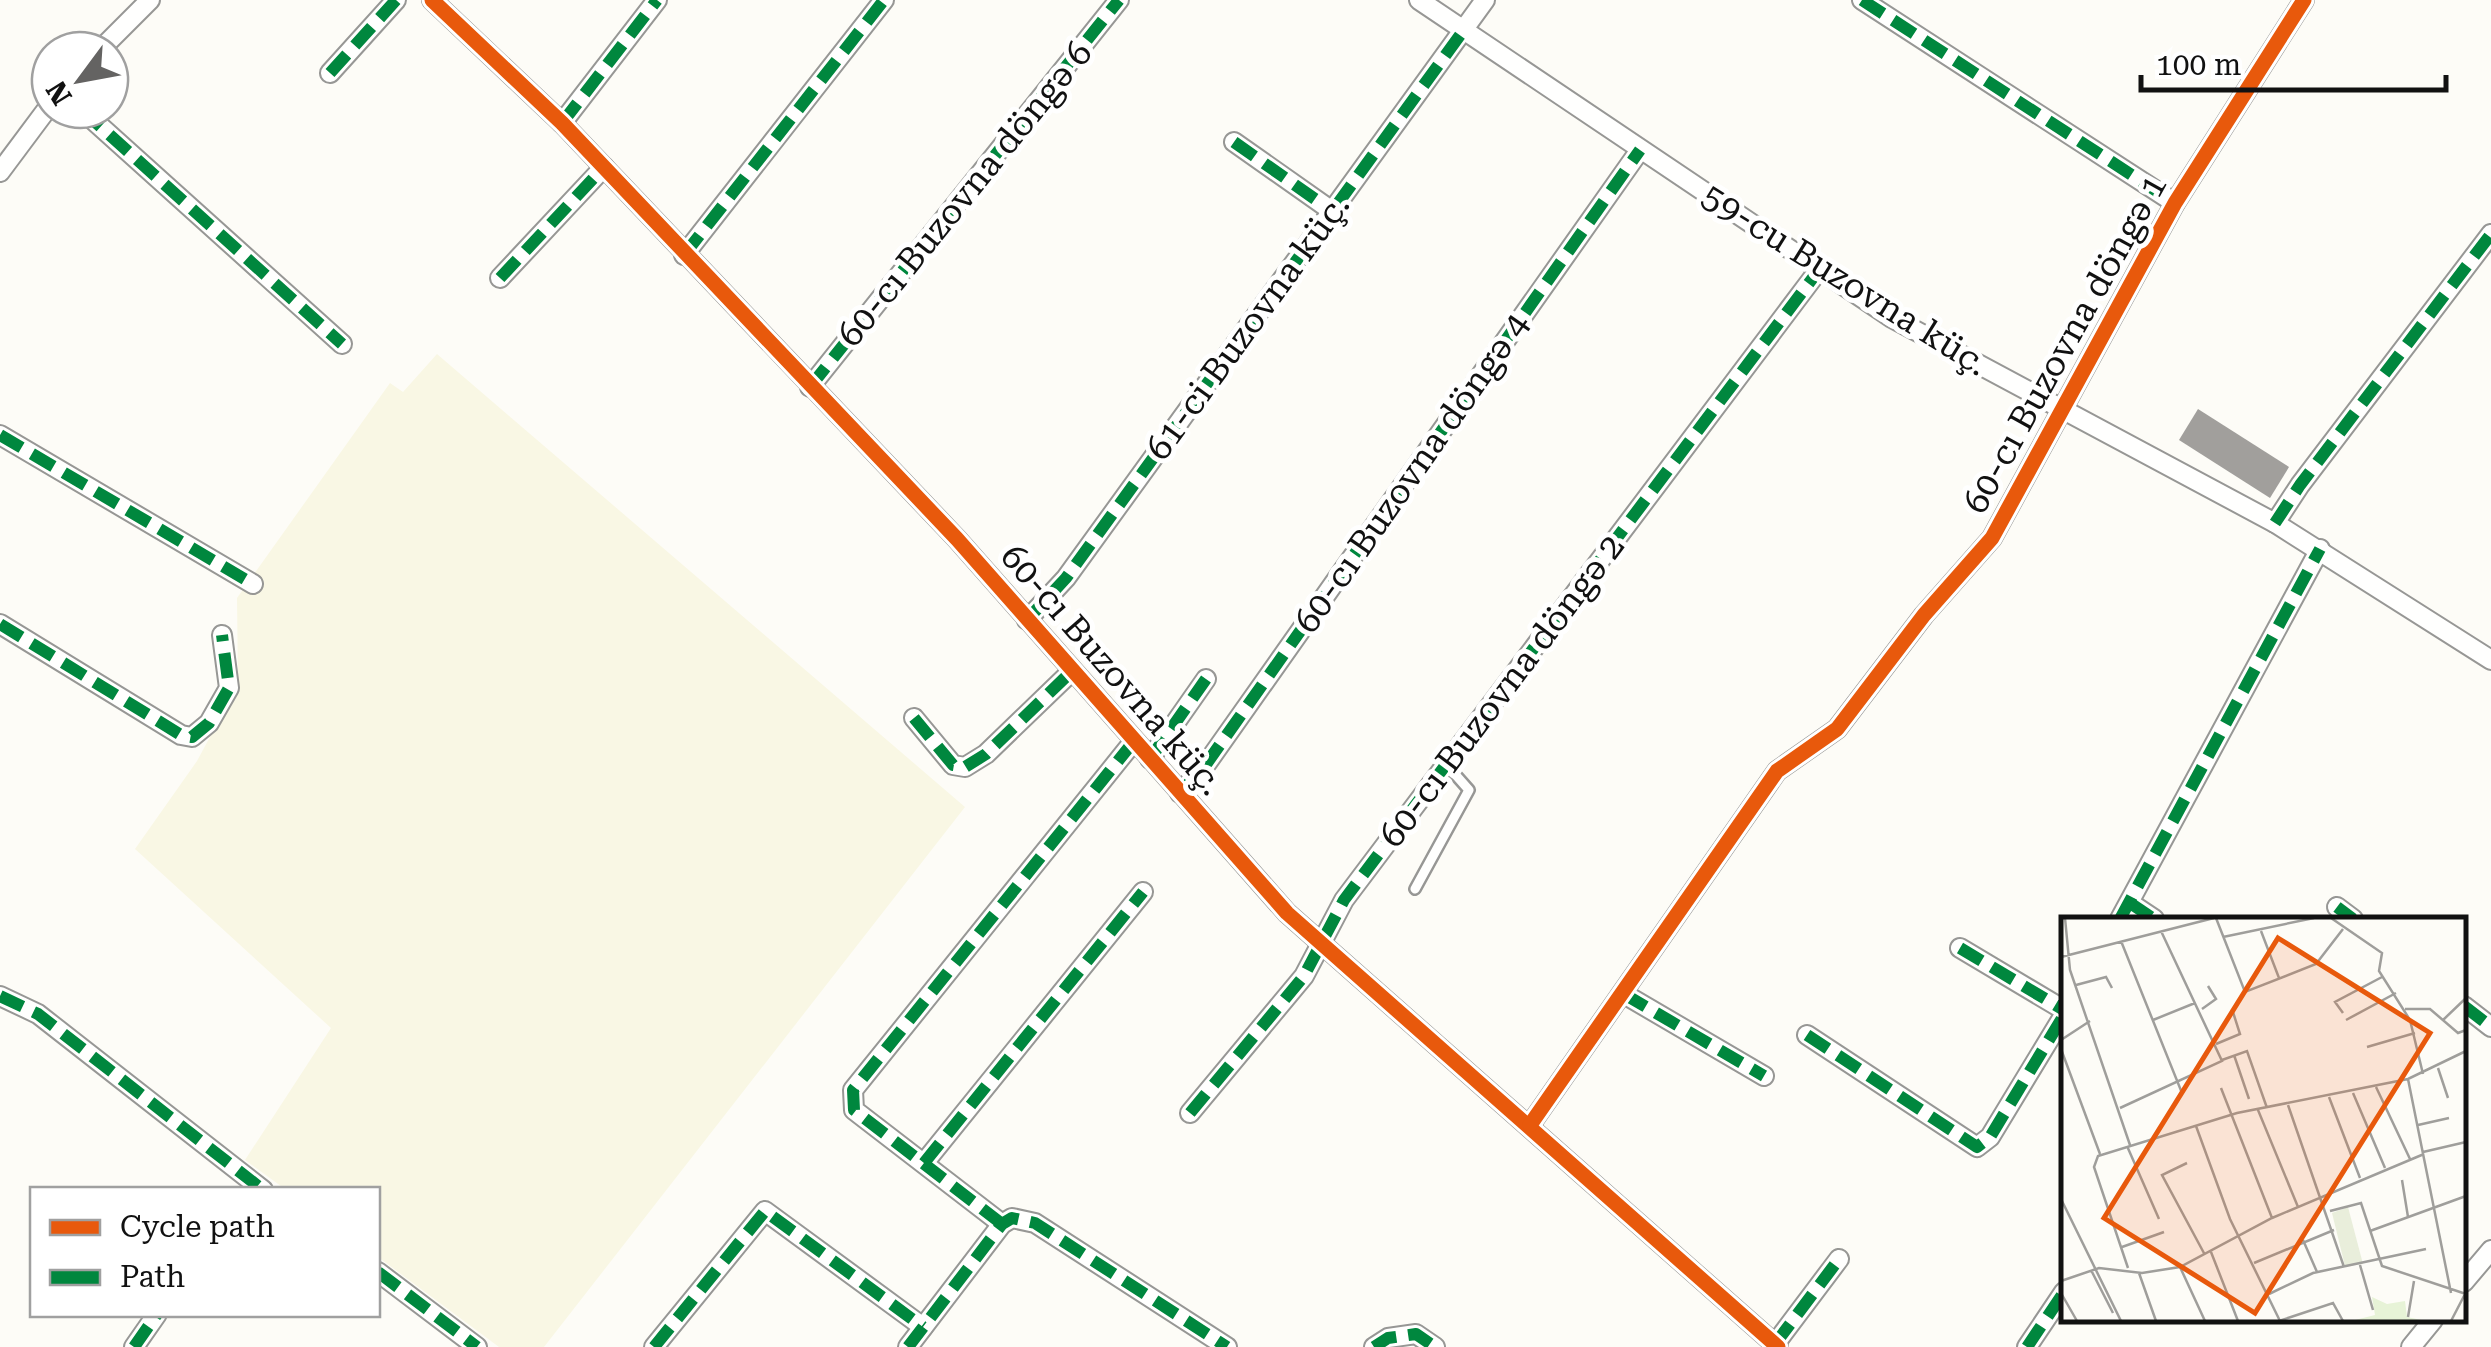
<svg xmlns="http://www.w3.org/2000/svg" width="2491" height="1347" viewBox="0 0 2491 1347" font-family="'Roboto Serif',serif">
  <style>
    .farmland { fill: #f9f7e4 }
    .building { fill: #a19f9c }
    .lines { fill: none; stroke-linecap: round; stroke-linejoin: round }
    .service-casing { stroke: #979795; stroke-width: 14 }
    .minor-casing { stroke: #979795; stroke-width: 22 }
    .service { stroke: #fffffe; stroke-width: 9 }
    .minor { stroke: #fffffe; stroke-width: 18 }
    .quiet { stroke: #00873e; stroke-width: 12; stroke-dasharray: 25 12; stroke-linecap: butt }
    .cycleway-casing { stroke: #fff; stroke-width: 21 }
    .cycleway { stroke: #e8590c; stroke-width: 15 }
    .labels { text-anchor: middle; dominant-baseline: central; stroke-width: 10; stroke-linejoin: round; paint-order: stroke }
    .street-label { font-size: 35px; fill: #111; stroke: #fff }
    .inset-road { fill: none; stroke: #9f9e9b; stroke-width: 2.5 }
    .view { fill: #e8590c; fill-opacity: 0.15; stroke: #e8590c; stroke-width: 5 }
    .inset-edge { fill: none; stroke: #111; stroke-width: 5 }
  </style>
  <rect width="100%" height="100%" fill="#fdfcf7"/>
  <path class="farmland" d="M437,354L965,807L544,1347H499L378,1257V1190L285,1189L245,1160L331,1028L135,849L197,761L238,685L237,598L390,383L403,392Z"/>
  <path class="building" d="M2198,409L2289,467L2270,498L2179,440Z"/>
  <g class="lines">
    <defs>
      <path id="service" d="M1415,889L1469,790L1446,764"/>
      <g id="minor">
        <path d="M432,0L562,123L957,539L1287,913L1778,1347"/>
        <path d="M1419,0L1892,318L2275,523L2491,660"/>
        <path d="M1862,0L2175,203"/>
        <path d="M100,50L150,0"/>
        <path d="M330,73L396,0"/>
        <path d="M82,110L342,344"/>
        <path d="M562,123L657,0"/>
        <path d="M1234,142L1332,211"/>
        <path d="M0,172L50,105"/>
        <path d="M684,255L884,0"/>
        <path d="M500,278L604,167"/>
        <path d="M810,387L1119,0"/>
        <path d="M0,435L253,584"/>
        <path d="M2275,523L2300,485L2491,234"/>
        <path d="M1027,620L1066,578L1485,0"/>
        <path d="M0,624L181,735L192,737L209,723L229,688L222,635"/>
        <path d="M914,718L953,765L965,767L986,754L1072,671"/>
        <path d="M1150,759L1206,679"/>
        <path d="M1180,793L1207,763L1640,150"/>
        <path d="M2130,903L2154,919"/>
        <path d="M2337,907L2353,919"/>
        <path d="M2120,919L2320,549"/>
        <path d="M1960,948L2064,1010"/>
        <path d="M1624,994L1764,1076"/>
        <path d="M0,996L38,1014L263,1190"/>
        <path d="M2464,1006L2491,1027"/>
        <path d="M1807,1035L1977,1147L1990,1137L2064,1015"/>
        <path d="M1190,1113L1304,976L1344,900L1818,271"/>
        <path d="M1530,1125L1777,771L1837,729L1924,615L1992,538L2175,203L2304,0"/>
        <path d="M924,1163L1143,892"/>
        <path d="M1002,1224L854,1110L853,1090L1134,741"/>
        <path d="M378,1272L477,1347"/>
        <path d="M2464,1282L2491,1250"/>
        <path d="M1775,1344L1839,1259"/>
        <path d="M134,1347L157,1314"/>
        <path d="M654,1347L765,1211L923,1327"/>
        <path d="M908,1347L1002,1224L1012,1218L1035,1223L1227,1347"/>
        <path d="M1374,1347L1388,1338L1416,1334L1435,1347"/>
        <path d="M2027,1347L2064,1292"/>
        <path d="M2411,1347L2433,1320"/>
      </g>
    </defs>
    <use href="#service" class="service-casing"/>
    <use href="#minor" class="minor-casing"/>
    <use href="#service" class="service"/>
    <use href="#minor" class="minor"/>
    <g class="quiet">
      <path d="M1862,0L2175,203"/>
      <path d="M330,73L396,0"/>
      <path d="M82,110L342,344"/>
      <path d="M562,123L657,0"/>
      <path d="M1234,142L1332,211"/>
      <path d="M684,255L884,0"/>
      <path d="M500,278L604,167"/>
      <path d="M810,387L1119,0"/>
      <path d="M0,435L253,584"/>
      <path d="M2275,523L2300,485L2491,234"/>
      <path d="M1027,620L1066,578L1463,31"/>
      <path d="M0,624L181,735L192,737L209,723L229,688L222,635"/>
      <path d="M914,718L953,765L965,767L986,754L1072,671"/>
      <path d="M1150,759L1206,679"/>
      <path d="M1180,793L1207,763L1640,150"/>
      <path d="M2130,903L2154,919"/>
      <path d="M2337,907L2353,919"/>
      <path d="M2120,919L2320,549"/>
      <path d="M1960,948L2064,1010"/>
      <path d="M1624,994L1764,1076"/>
      <path d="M0,996L38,1014L263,1190"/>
      <path d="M2464,1006L2491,1027"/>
      <path d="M1807,1035L1977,1147L1990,1137L2064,1015"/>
      <path d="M1190,1113L1304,976L1344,900L1818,271"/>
      <path d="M924,1163L1143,892"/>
      <path d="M1002,1224L854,1110L853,1090L1134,741"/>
      <path d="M378,1272L477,1347"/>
      <path d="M1775,1344L1839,1259"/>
      <path d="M134,1347L157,1314"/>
      <path d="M654,1347L765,1211L923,1327"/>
      <path d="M908,1347L1002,1224L1012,1218L1035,1223L1227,1347"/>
      <path d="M1374,1347L1388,1338L1416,1334L1435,1347"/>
      <path d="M2027,1347L2064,1292"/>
    </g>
    <defs>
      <g id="cycleway">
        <path d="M432,0L562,123L957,539L1287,913L1778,1347"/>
        <path d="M1530,1125L1777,771L1837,729L1924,615L1992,538L2175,203L2304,0"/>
      </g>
    </defs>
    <use href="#cycleway" class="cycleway-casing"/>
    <use href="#cycleway" class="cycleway"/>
  </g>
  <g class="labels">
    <g class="street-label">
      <text transform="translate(965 194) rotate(-51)">60-cı Buzovna döngə 6</text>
      <text transform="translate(1845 280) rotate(32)">59-cu Buzovna küç.</text>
      <text transform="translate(1248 327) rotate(-54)">61-ci Buzovna küç.</text>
      <text transform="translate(2065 344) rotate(-61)">60-cı Buzovna döngə 1</text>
      <text transform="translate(1412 473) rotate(-55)">60-cı Buzovna döngə 4</text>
      <text transform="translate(1112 670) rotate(49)">60-cı Buzovna küç.</text>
      <text transform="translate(1502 691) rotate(-53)">60-cı Buzovna döngə 2</text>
    </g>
  </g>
  <g transform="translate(2061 917)">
    <rect width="405" height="405" fill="#fdfcf7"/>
    <path d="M311,380L326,387L344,384L346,400L365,404H290L314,398Z" fill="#e7f3d7"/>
    <path d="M287,290L302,347L284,349L271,296Z" fill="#e9eedb"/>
    <path class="inset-road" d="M4,1L9,53L69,228M155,1L184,75L255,47L282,12M270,1L321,36L318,54L349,103L362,157M200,14L218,61M162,20L253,1M60,24L121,176L116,183M0,40L153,1M15,68L45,60L51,71M141,92L155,82L147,69M344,92H369L397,116L405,113M282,96L274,85L321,60M92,103L134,86M285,103L335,76M382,103L405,81M0,123L29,104M155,127L179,117L171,92M306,130L354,116M0,132L39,237M173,138L188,182M161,143L186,134L206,191M377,151L387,181M347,162L390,376M315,170L349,242M160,171L211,301M292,176L324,251M268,180L299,261M227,188L283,350M59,191L161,144L100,14M197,193L237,290M357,208L388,201M135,209L169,302L219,404M66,229L98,302M362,235L405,225M126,246L101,258L144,338M341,263L347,300M0,282L60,404M269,294L300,286L321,349L405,377M309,314L405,279M242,323L256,355M61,330L103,315M150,335L177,404M193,346L273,313M299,348L312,393M119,350L144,404M67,351L33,250L37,239L176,196L347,162L405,134M30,353L52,396M78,356L95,404M0,364L38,351L81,356L119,350L211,301L363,237M0,376L16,404M208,377L252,356L365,332M347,400L353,364M218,404L272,386L282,404M390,404L404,377"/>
    <path class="view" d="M217,21L369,116L194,396L43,301Z"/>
    <rect width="405" height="405" class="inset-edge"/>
  </g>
  <rect x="30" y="1187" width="350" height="130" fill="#ffffff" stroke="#a0a0a0" stroke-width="2.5"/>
  <rect x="50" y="1220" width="50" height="15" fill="#e8590c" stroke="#a0a0a0" stroke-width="2.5"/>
  <text x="120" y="1237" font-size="30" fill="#111111">Cycle path</text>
  <rect x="50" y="1270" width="50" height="15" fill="#00873e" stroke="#a0a0a0" stroke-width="2.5"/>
  <text x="120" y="1287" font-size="30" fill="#111111">Path</text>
  <g transform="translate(80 80) rotate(238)"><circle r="48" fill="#ffffff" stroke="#a0a0a0" stroke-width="2.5"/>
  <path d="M0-8L18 38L0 25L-18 38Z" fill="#646362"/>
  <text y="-15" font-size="28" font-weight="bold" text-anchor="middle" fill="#111111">N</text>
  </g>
  <path d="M2141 75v15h305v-15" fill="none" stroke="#111111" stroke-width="5"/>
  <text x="2156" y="75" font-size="30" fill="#111111" stroke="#ffffff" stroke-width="8" paint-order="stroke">100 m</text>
</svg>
